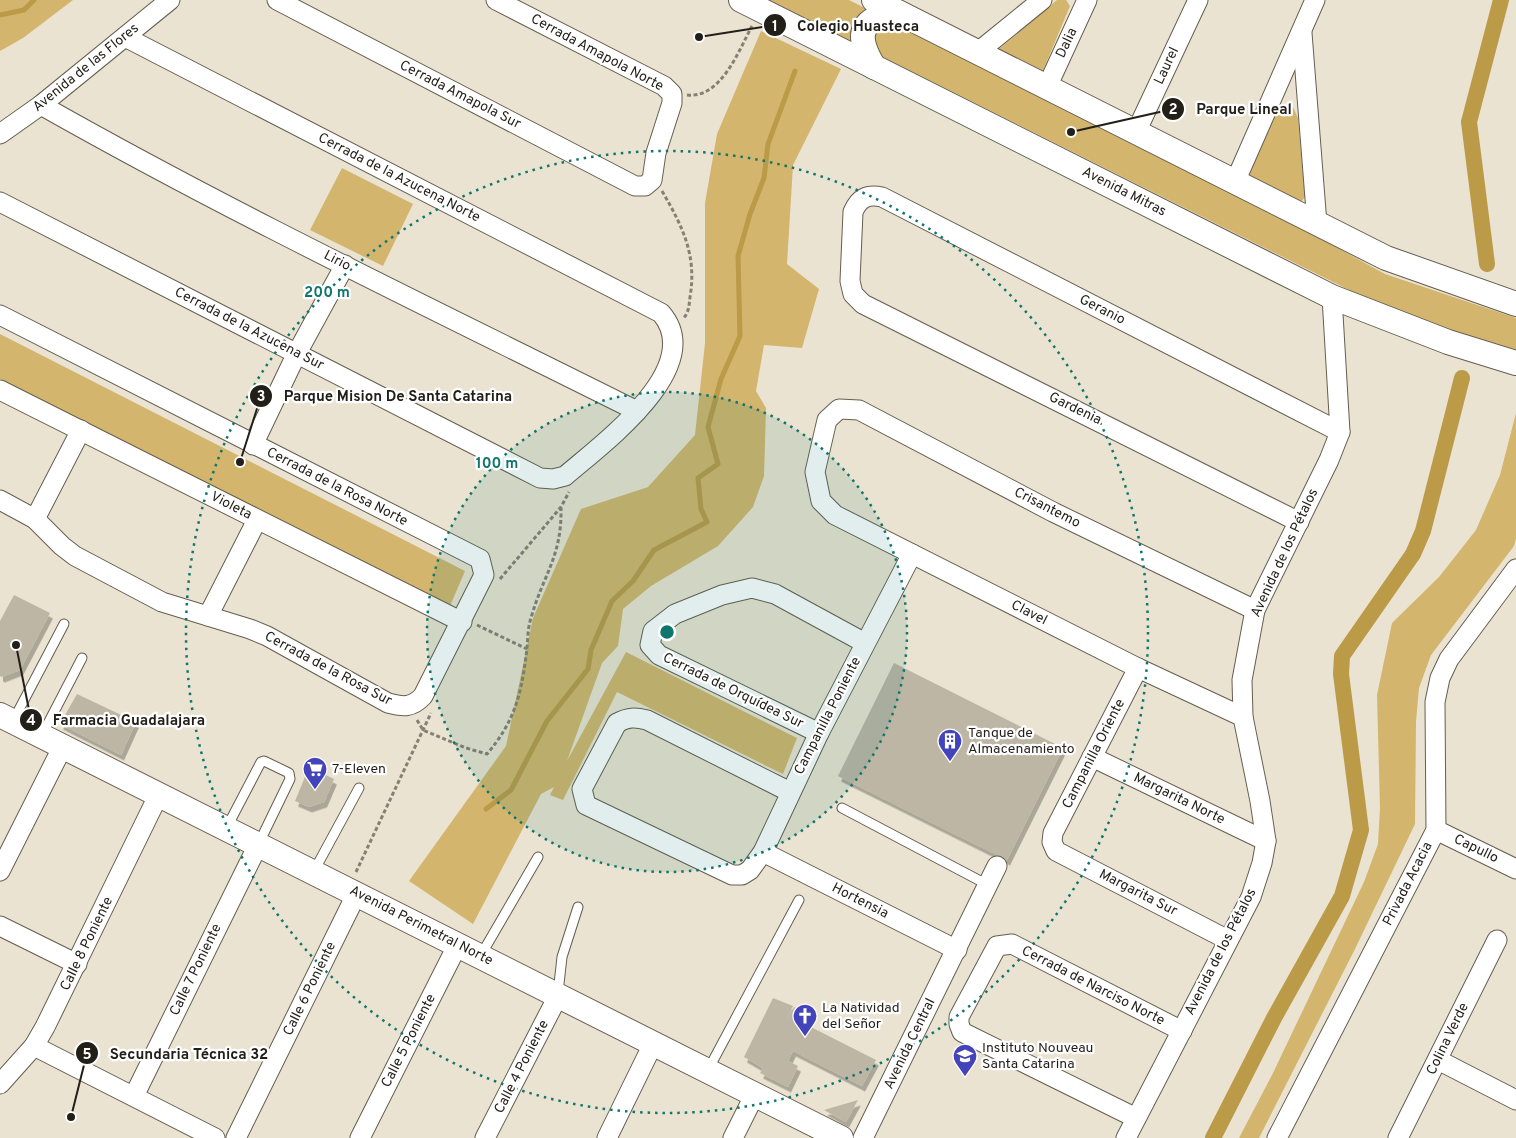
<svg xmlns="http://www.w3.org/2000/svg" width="1516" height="1138" viewBox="0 0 1516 1138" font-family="Overpass,sans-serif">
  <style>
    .green { fill: #d3b56d }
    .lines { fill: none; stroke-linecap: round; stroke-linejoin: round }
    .stream { stroke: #bb9a48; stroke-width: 5 }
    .canal { stroke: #bb9a48; stroke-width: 16 }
    .building { fill: #bdb6a4; filter: url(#shadow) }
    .service-casing { stroke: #655e4f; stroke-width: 11 }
    .minor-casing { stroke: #655e4f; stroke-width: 21 }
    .tertiary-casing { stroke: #655e4f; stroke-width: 26 }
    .path { stroke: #868074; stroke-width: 3; stroke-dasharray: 4 2.5; stroke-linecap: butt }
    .service { stroke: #fff; stroke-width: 9 }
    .minor { stroke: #fff; stroke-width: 19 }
    .tertiary { stroke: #fff; stroke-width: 24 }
    .ring { fill: none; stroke: #0f766e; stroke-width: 2.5; stroke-dasharray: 2.5 5 }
    .labels { text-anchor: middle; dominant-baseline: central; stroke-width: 4.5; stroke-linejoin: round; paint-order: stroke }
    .street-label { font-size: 14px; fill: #221f19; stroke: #fff }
    .poi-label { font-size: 14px; fill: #221f19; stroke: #fff; text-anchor: start }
    .centre { fill: #0f766e; stroke: #fff; stroke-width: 2.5 }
    .ring-label { font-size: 15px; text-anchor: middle; font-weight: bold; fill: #0f766e; stroke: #fff; stroke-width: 4.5; stroke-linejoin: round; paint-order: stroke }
    .leader { fill: none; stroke: #221f19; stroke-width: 2 }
    .callout-dot { fill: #221f19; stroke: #fff; stroke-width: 2 }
    .mark-label { font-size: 15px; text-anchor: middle; font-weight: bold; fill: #fff }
    .callout-label { font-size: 15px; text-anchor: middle; font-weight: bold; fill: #221f19; stroke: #fff; stroke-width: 4.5; stroke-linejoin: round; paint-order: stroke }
  </style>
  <defs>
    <filter id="shadow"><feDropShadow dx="3" dy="5.5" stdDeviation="0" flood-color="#0004"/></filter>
  </defs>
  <rect width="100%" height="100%" fill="#ebe3d1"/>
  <g class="green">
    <path d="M0,0H73L23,38L0,51Z"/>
    <path d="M769,0H849L1316,236L1385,274L1516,318V350L1497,349L1369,300Z"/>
    <path d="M1057,0H1066L1070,6L1042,73L999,49Z"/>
    <path d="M761,31L841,69L793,165L787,264L819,289L802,348L764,345L756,391L766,408L764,476L753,507L718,546L651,586L623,609L618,646L602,663L567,761L626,652L797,738L783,774L617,692L563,800L550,795L554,787L541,794L473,924L409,881L506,746L533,618L581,509L648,487L695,435L705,343V203L717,134Z"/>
    <path d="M1284,104L1293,107L1298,118L1305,197L1301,202H1295L1253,180L1248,174L1277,109Z"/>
    <path d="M342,168L413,204L383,266L310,230Z"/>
    <path d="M0,334L465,571L450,606L0,379Z"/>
    <path d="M1516,413V539L1514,546L1431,655L1419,688L1416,722L1415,824L1355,949L1259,1138H1239L1273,1073L1364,882L1378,844L1380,808L1377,695L1392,623L1439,577L1476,530L1500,475Z"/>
  </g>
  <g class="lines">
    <g class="stream">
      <path d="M0,15L24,10L34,0"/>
      <path d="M486,809L511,790L547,721L588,669L591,650L612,601L633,581L654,550L707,522L701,509L698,478L718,464L708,427L721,379L740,336L738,256L750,214L764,178L768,144L795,71"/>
    </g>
    <g class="canal">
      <path d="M1487,264L1469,122L1501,0"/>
      <path d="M1213,1138L1274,1018L1342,896L1361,830L1341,674L1342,656L1413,554L1423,531L1462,378"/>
    </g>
  </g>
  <g class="building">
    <path d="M14,595L50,613L20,670L2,677L0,676V621Z"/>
    <path d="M894,663L1063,748L1007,860L838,776Z"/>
    <path d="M77,694L136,722L121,755L60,724Z"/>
    <path d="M309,767L334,779L324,802L309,807L295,801Z"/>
    <path d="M773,998L793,1006L784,1023L794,1007L810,1015L805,1024L876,1060L862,1086L793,1051L788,1061L798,1066L788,1087L760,1073L763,1068L744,1057Z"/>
    <path d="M858,1100L846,1122L824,1110Z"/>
  </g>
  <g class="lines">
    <defs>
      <g id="service">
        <path d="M13,721L64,624"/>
        <path d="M42,735L82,658"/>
        <path d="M842,808L988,885"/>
        <path d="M227,827L261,762L264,761L289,773L290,779L259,843"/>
        <path d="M314,871L359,788"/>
        <path d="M481,955L538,857"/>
        <path d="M558,993L562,957L578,907"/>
        <path d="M708,1070L799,900"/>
      </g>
      <g id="minor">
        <path d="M277,0L635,186H645L652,180L656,153L672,103V94L664,86L496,0"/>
        <path d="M1302,33L1317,224"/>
        <path d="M978,52L1042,0"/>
        <path d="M1047,87L1087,0"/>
        <path d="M41,105C235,215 437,311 637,411"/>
        <path d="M1136,132L1198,0"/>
        <path d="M0,134L41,105L170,0"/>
        <path d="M1235,182L1315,0"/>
        <path d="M0,202L540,478L553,479L565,476C602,444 708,367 661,313L125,37"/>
        <path d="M0,315L480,559L484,575L423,696C412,708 403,707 388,703L267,636L250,629L162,602L75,556L62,546L35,519L0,500"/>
        <path d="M0,390L462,622"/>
        <path d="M253,445L297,353L345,265"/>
        <path d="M35,519L81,430"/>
        <path d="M1299,522L863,304L853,294L850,281L853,212C859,198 867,194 882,197L1340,432"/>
        <path d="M208,616L257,520"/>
        <path d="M1138,668L1053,833L1052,842L1056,851L1228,940"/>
        <path d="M1243,717L1138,668L835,515L821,501L815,472L827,420L839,409L859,410L1053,512L1255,610"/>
        <path d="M819,733L659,655L650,645L653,631L675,614L722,595L752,588L775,594L865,643"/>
        <path d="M1092,757L1266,841"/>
        <path d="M790,792L647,720C635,717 628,717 617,723L582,789L586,805L732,875H742L750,870L763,852L819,733L912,554"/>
        <path d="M1436,830L1516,869"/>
        <path d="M763,852L957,950"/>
        <path d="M0,871L63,746"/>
        <path d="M0,926L77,964"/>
        <path d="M34,1046L215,1138"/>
        <path d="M1438,1060L1516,1100"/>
        <path d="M0,1084L34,1046L45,1027L159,794"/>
        <path d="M134,1096L259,843"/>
        <path d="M1136,1118L962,1032L959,1024V1017L997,946L1012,944L1182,1031"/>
        <path d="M236,1138L357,893"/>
        <path d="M360,1138L458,944"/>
        <path d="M485,1138L558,996"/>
        <path d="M607,1138L653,1044"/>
        <path d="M733,1138L754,1096"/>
        <path d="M863,1138L997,866"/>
        <path d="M1126,1138L1251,897L1262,863L1266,841L1260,801L1243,717L1242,680L1255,610L1329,460L1340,432L1332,297"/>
        <path d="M1277,1138L1436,830L1435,702L1440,678L1449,659L1516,569"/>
        <path d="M1398,1138L1497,940"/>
      </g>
      <g id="tertiary">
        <path d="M741,0L1332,297L1448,342L1516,363"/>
        <path d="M874,0L1386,258L1516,304"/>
        <path d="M874,67C854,34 860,15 901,14"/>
        <path d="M0,715L841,1138"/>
      </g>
    </defs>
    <use href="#service" class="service-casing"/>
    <use href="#minor" class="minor-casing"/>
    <use href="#tertiary" class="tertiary-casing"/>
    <g class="path">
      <path d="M687,95C721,99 739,50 752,26"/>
      <path d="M662,191C683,227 697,256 690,297C689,306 689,312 683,319"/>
      <path d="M500,579L561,507L569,492"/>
      <path d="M477,625L527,649"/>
      <path d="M417,720L423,730L466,748L487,754C514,722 521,696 526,656C528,644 527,630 531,618C543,575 562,557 561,508"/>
      <path d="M356,872L431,713"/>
    </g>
    <use href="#service" class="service"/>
    <use href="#minor" class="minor"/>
    <use href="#tertiary" class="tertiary"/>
  </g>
  <circle cx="667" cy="632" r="240" fill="#0f766e" fill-opacity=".12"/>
  <g class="ring">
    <circle cx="667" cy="632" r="240"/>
    <circle cx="667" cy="632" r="481"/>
  </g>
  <defs>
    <symbol id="building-pin" viewBox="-11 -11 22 30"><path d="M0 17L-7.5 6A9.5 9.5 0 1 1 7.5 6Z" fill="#4344b9" stroke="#fff"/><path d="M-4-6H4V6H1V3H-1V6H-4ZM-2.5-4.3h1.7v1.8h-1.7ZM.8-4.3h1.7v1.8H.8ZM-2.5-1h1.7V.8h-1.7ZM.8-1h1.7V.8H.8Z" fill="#fff"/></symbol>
    <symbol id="supermarket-pin" viewBox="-11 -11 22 30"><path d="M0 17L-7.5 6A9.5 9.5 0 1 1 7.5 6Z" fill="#4344b9" stroke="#fff"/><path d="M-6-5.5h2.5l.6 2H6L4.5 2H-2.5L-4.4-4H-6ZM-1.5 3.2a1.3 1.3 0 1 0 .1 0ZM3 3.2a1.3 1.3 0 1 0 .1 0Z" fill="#fff"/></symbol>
    <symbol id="church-pin" viewBox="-11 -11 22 30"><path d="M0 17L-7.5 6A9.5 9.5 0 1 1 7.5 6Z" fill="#4344b9" stroke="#fff"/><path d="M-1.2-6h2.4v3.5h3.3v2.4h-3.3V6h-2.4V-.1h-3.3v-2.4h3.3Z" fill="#fff"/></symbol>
    <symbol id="school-pin" viewBox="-11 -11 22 30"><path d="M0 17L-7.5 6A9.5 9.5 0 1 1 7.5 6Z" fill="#4344b9" stroke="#fff"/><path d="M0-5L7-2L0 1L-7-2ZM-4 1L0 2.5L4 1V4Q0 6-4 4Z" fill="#fff"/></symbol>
  </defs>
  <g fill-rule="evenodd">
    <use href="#building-pin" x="936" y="727" width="28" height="38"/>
    <use href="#supermarket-pin" x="301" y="755" width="28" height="38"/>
    <use href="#church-pin" x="791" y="1002" width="28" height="38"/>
    <use href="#school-pin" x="951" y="1042" width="28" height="38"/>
  </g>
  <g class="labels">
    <g class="street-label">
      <text transform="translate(1067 43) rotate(-65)">Dalia</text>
      <text transform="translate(597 53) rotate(28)">Cerrada Amapola Norte</text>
      <text transform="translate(1167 66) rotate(-65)">Laurel</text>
      <text transform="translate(86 68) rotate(-39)">Avenida de las Flores</text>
      <text transform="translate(460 95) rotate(27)">Cerrada Amapola Sur</text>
      <text transform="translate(399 178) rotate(27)">Cerrada de la Azucena Norte</text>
      <text transform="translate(1124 192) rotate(27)">Avenida Mitras</text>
      <text transform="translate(337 261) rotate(27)">Lirio</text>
      <text transform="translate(1102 310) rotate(27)">Geranio</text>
      <text transform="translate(249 329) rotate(27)">Cerrada de la Azucena Sur</text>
      <text transform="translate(1075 409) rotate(26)">Gardenia</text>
      <text transform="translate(337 487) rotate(27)">Cerrada de la Rosa Norte</text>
      <text transform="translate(231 506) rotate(27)">Violeta</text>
      <text transform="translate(1047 508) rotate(27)">Crisantemo</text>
      <text transform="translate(1285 553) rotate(-65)">Avenida de los Pétalos</text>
      <text transform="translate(1029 613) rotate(27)">Clavel</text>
      <text transform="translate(328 669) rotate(28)">Cerrada de la Rosa Sur</text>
      <text transform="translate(733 691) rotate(26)">Cerrada de Orquídea Sur</text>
      <text transform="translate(828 716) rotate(-63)">Campanilla Poniente</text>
      <text transform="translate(1094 754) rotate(-63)">Campanilla Oriente</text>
      <text transform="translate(1179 799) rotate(26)">Margarita Norte</text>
      <text transform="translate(1476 849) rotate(26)">Capullo</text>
      <text transform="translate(1408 884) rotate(-63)">Privada Acacia</text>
      <text transform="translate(1138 893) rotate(27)">Margarita Sur</text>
      <text transform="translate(860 901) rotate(27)">Hortensia</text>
      <text transform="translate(421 926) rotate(27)">Avenida Perimetral Norte</text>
      <text transform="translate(87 944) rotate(-64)">Calle 8 Poniente</text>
      <text transform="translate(1221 952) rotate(-63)">Avenida de los Pétalos</text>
      <text transform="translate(196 970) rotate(-64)">Calle 7 Poniente</text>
      <text transform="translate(1093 986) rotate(27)">Cerrada de Narciso Norte</text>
      <text transform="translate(310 989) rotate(-64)">Calle 6 Poniente</text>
      <text transform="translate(1448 1039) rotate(-64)">Colina Verde</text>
      <text transform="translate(409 1041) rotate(-63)">Calle 5 Poniente</text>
      <text transform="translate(910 1044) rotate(-64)">Avenida Central</text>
      <text transform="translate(522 1067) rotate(-63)">Calle 4 Poniente</text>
    </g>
    <g class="poi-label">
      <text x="968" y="733">Tanque de<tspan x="968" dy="16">Almacenamiento</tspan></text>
      <text x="332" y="769">7-Eleven</text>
      <text x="822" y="1008">La Natividad<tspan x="822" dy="16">del Señor</tspan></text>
      <text x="982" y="1048">Instituto Nouveau<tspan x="982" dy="16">Santa Catarina</tspan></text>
    </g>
  </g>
  <circle cx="667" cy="632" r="8" class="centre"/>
  <g class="ring-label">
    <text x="327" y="297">200 m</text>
    <text x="497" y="468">100 m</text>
  </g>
  <path class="leader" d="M699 37L775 25M1071 132L1173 109M240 462L261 396M16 645L31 720M71 1117L87 1053"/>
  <g class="callout-dot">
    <circle cx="699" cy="37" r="5"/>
    <circle cx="1071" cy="132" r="5"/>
    <circle cx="240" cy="462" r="5"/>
    <circle cx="16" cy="645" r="5"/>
    <circle cx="71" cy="1117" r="5"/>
    <circle cx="775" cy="25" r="12"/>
    <circle cx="1173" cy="109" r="12"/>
    <circle cx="261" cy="396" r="12"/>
    <circle cx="31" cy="720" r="12"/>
    <circle cx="87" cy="1053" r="12"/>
  </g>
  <g class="mark-label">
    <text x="775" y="31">1</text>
    <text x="1173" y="114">2</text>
    <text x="261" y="401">3</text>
    <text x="31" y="725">4</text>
    <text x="87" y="1059">5</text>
  </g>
  <g class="callout-label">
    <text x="858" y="31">Colegio Huasteca</text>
    <text x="1244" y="114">Parque Lineal</text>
    <text x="398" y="401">Parque Mision De Santa Catarina</text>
    <text x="129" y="725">Farmacia Guadalajara</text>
    <text x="189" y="1059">Secundaria Técnica 32</text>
  </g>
</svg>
